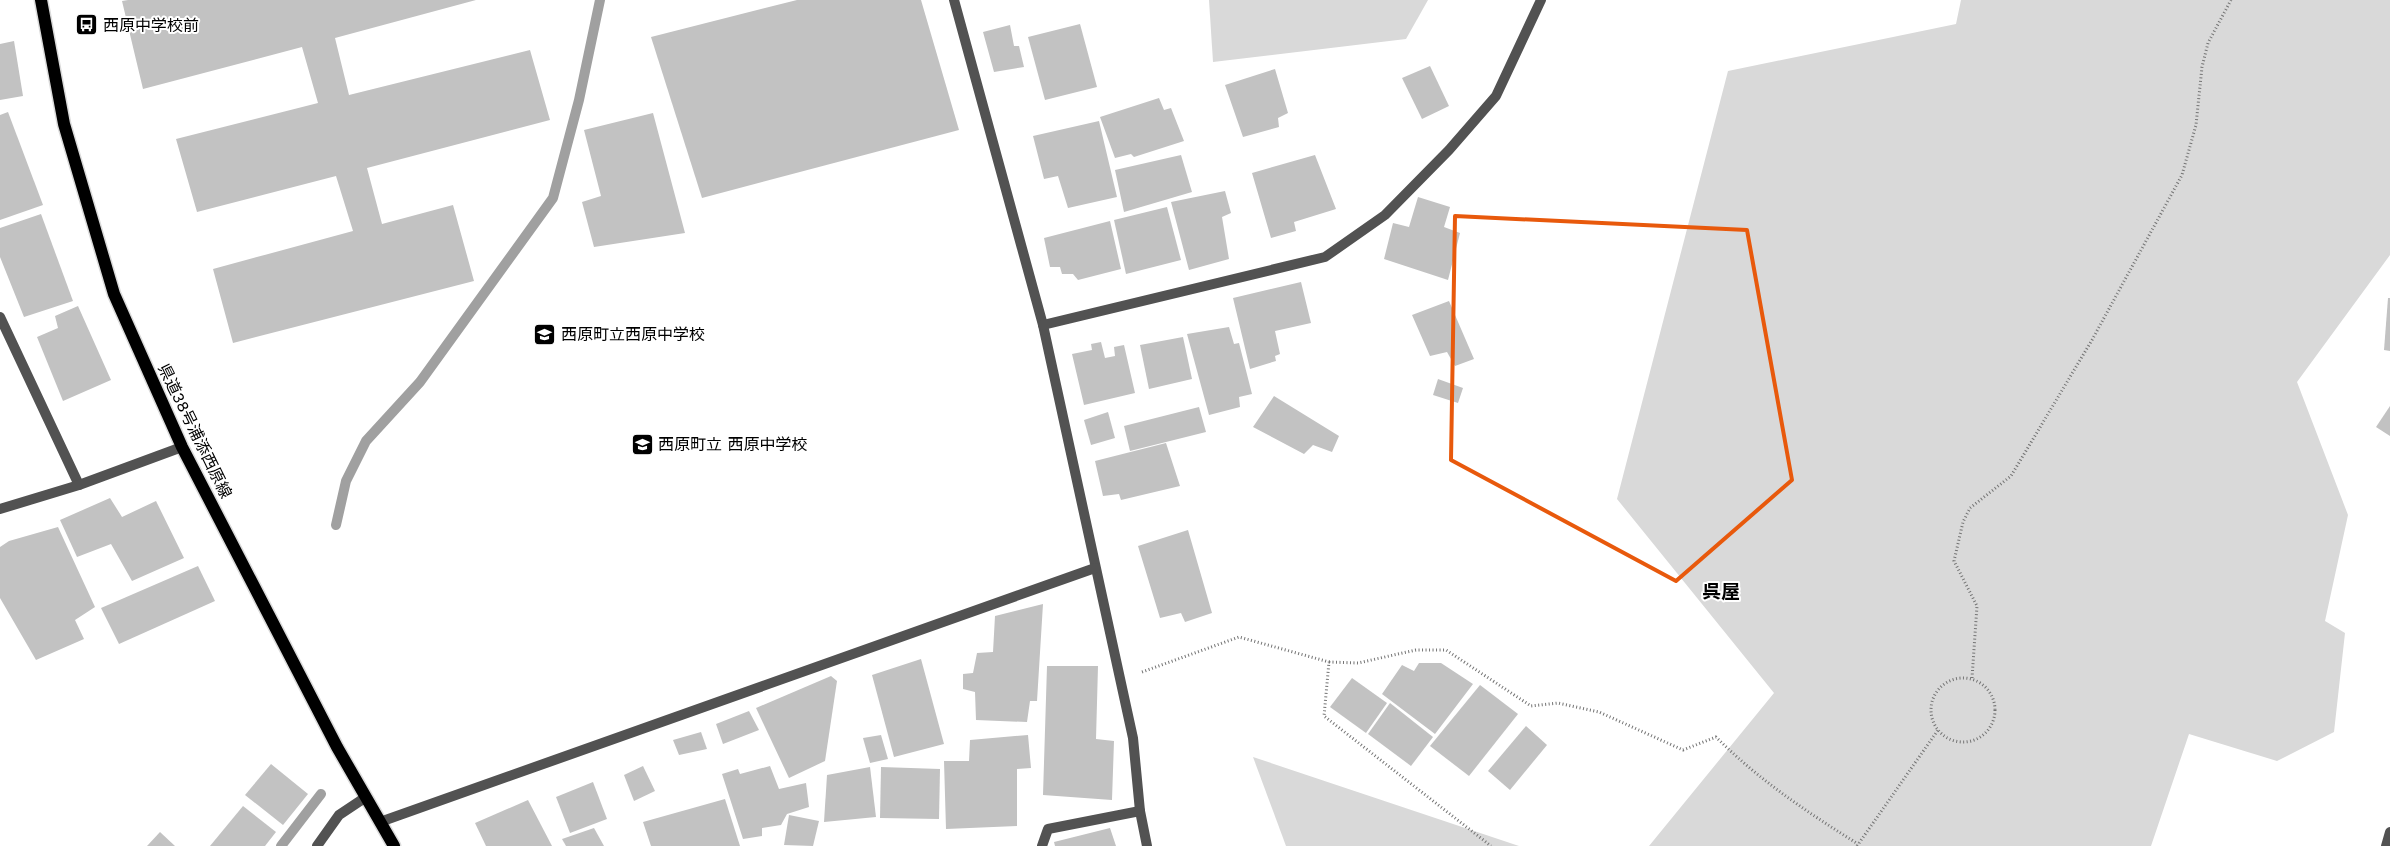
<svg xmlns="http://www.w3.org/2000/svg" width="2390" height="846" viewBox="0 0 2390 846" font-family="'Work Sans','Noto Sans JP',sans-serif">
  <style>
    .green { fill: #d9d9d9 }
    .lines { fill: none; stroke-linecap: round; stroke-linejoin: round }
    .stream { stroke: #a0a0a0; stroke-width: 10 }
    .building { fill: #c2c2c2 }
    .primary-casing { stroke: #dbdbdb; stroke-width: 15 }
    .path { stroke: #747474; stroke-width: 3; stroke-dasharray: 1 2.5; stroke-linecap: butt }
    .minor { stroke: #525252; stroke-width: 10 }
    .primary { stroke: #000; stroke-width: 12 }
    .marked { fill: none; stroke: #e8590c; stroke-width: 4; stroke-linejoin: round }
    .labels { text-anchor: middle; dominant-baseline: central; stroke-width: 4; stroke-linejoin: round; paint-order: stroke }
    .poi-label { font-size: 16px; fill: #000; stroke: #fff; text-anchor: start }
    .street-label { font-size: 16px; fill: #000; stroke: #fff }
    .quarter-label { font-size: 19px; font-weight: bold; fill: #000; stroke: #fff }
  </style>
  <rect width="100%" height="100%" fill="#fff"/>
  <g class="green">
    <path d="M1209,0H1428L1406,39L1213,62Z"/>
    <path d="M1961,0H2390V255L2297,382L2348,515L2325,621L2345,633L2334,732L2277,761L2189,734L2151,846H1649L1774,693L1617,499L1728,71L1956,24Z"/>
    <path d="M1253,757L1519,846H1286Z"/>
  </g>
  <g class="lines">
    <g class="stream">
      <path d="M336,525L346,481L366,441L420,382L553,198L579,100L600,0"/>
      <path d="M281,846L321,794"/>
    </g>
  </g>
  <g class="building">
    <path d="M128,0H476L335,38L349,95L530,50L550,120L367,168L382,224L453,205L474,281L233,343L213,269L353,231L336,176L197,212L176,139L318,103L302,47L143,89L122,1Z"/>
    <path d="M797,0H921L959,130L702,198L651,37Z"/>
    <path d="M1080,24L1097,87L1045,100L1028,37Z"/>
    <path d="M1010,25L1014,46H1019L1024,67L994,72L983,32Z"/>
    <path d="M14,41L23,96L0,100V44Z"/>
    <path d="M1430,66L1449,106L1422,119L1402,78Z"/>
    <path d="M1275,69L1288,113L1278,118L1279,127L1243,137L1225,85Z"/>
    <path d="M1159,98L1164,110L1171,108L1184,141L1134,157L1131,154L1115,158L1100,117Z"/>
    <path d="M8,112L43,205L0,220V115Z"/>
    <path d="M653,113L685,233L594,247L582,202L601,196L584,130Z"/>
    <path d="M1099,121L1117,197L1068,208L1058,176L1044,179L1033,136Z"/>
    <path d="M1181,155L1192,192L1124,212L1115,170Z"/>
    <path d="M1315,155L1336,209L1294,222L1296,231L1271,238L1252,173Z"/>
    <path d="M1225,191L1231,213L1222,217L1229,259L1189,270L1171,202Z"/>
    <path d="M1418,197L1450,207L1444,227L1460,233L1448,280L1384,259L1393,223L1409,227Z"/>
    <path d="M1167,207L1181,260L1126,274L1114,220Z"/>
    <path d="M41,214L73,301L24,317L0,257V228Z"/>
    <path d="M1110,221L1121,269L1078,280L1073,274H1062L1060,267H1050L1044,238Z"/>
    <path d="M1301,282L1311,323L1275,331L1280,354L1275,356L1276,361L1250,369L1233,298Z"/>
    <path d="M2388,298H2390V351L2384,350Z"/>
    <path d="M1449,301L1474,359L1455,366L1447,352L1430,356L1412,315Z"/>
    <path d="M78,306L111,380L63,401L37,337L58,328L55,316Z"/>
    <path d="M1229,327L1234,344L1239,343L1252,394L1239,397L1240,407L1209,415L1187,334Z"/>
    <path d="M1183,337L1192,379L1149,389L1140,345Z"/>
    <path d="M1101,342L1105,358L1115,356L1114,347L1124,345L1135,393L1084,405L1072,354L1092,350L1091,344Z"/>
    <path d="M1438,379L1463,388L1458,403L1433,395Z"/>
    <path d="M1274,396L1339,436L1332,452L1313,445L1304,454L1253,427Z"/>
    <path d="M2390,406V436L2376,427Z"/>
    <path d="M1199,407L1206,432L1130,451L1124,426Z"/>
    <path d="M1108,412L1115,438L1091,445L1084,420Z"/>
    <path d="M1166,443L1180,486L1121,500L1119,494L1103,496L1095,461Z"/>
    <path d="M110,498L122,517L156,501L184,558L132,581L111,544L77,557L60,520Z"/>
    <path d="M58,527L95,607L75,620L84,639L36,660L0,598V547L9,541Z"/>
    <path d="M1188,530L1212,613L1185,622L1181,613L1160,618L1138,546Z"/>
    <path d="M198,566L215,601L119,644L101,608Z"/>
    <path d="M1043,604L1037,701H1030L1027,722L976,720L975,692L963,689V674L973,673L977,653L993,652L995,616Z"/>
    <path d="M921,659L944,744L894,757L872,675Z"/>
    <path d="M1419,663H1441L1473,684L1435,734L1382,694L1402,665L1414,671Z"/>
    <path d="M1047,666H1098L1096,739L1114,741L1112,800L1043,795Z"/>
    <path d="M831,676L837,681L825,761L789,778L756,708Z"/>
    <path d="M1352,678L1387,703L1366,733L1330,707Z"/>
    <path d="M1480,685L1518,714L1469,776L1430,746Z"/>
    <path d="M1390,703L1433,737L1411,766L1368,734Z"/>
    <path d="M749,711L759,730L723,744L716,724Z"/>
    <path d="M1526,726L1547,745L1510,790L1488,771Z"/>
    <path d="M701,732L707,749L679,755L673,740Z"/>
    <path d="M881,735L888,759L870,763L863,738Z"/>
    <path d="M1028,735L1031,768L1017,769V826L946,829L944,761H969L970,740Z"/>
    <path d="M271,764L308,794L283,825L245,795Z"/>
    <path d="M643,766L655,791L634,801L624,775Z"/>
    <path d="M770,766L779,789L806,783L809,807L787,814L781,825L762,828V836L743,839L722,774L738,769L740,774Z"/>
    <path d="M870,767L876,817L824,822L827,775Z"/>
    <path d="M881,767L940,769L939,819L880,818Z"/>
    <path d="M593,782L607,819L570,833L556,797Z"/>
    <path d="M725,799L740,846H651L643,822Z"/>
    <path d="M528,800L552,846H486L475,823Z"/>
    <path d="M243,806L276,832L265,846H210Z"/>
    <path d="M789,815L819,821L813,846L784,845Z"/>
    <path d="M594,828L604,846H566L562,839Z"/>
    <path d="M1110,828L1116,846H1055L1054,842Z"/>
    <path d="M160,832L175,846H147Z"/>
  </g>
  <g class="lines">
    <defs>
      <path id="primary" d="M41,0L64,124L114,294L182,447L337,747L394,846"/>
    </defs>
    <use href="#primary" class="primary-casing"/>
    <g class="path">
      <path d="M1329,662L1358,663L1416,650H1446L1531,706L1558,703L1599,712L1683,750L1716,737C1760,781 1807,812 1858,844"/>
      <path d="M1142,672L1239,637L1329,662L1324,716L1491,846"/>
      <circle cx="1963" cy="710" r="32"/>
      <path d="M1972,678L1977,606L1954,561L1963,522L1970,508L2011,476L2092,340L2182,175L2196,125L2202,67L2208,43L2231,0"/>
      <path d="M1857,846L1938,730"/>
    </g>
    <g class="minor">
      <path d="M954,0L1043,325L1133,738L1140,811L1147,846"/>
      <path d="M0,317L79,485"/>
      <path d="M1043,325L1325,257L1385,215L1449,150L1496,96L1541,0"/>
      <path d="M0,509L79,485L182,447"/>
      <path d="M380,822L1095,568"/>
      <path d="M317,846L339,815L366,797"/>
      <path d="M1042,846L1048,829L1140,811"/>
      <path d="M2386,846L2390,832"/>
    </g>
    <use href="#primary" class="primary"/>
  </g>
  <path class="marked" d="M1455,216L1747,230L1792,480L1676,581L1451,460Z"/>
  <defs>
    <symbol id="bus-square" viewBox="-11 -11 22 22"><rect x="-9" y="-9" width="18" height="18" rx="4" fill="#000" stroke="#fff"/><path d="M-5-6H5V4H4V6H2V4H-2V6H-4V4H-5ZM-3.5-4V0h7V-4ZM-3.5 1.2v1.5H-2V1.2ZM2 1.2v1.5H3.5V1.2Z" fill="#fff"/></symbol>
    <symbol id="school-square" viewBox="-11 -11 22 22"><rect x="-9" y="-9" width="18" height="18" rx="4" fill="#000" stroke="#fff"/><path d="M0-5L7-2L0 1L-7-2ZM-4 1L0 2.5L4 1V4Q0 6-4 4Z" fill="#fff"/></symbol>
  </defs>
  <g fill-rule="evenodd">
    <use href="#bus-square" x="74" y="12" width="25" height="25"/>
    <use href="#school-square" x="532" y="322" width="25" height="25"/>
    <use href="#school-square" x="630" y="432" width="25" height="25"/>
  </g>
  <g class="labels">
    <g class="poi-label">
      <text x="103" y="25">西原中学校前</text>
      <text x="561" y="334">西原町立西原中学校</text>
      <text x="658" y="444">西原町立 西原中学校</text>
    </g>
    <g class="street-label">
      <text transform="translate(195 431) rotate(64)">県道38号浦添西原線</text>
    </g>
    <g class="quarter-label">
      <text x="1721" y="591">呉屋</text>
    </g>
  </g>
</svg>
